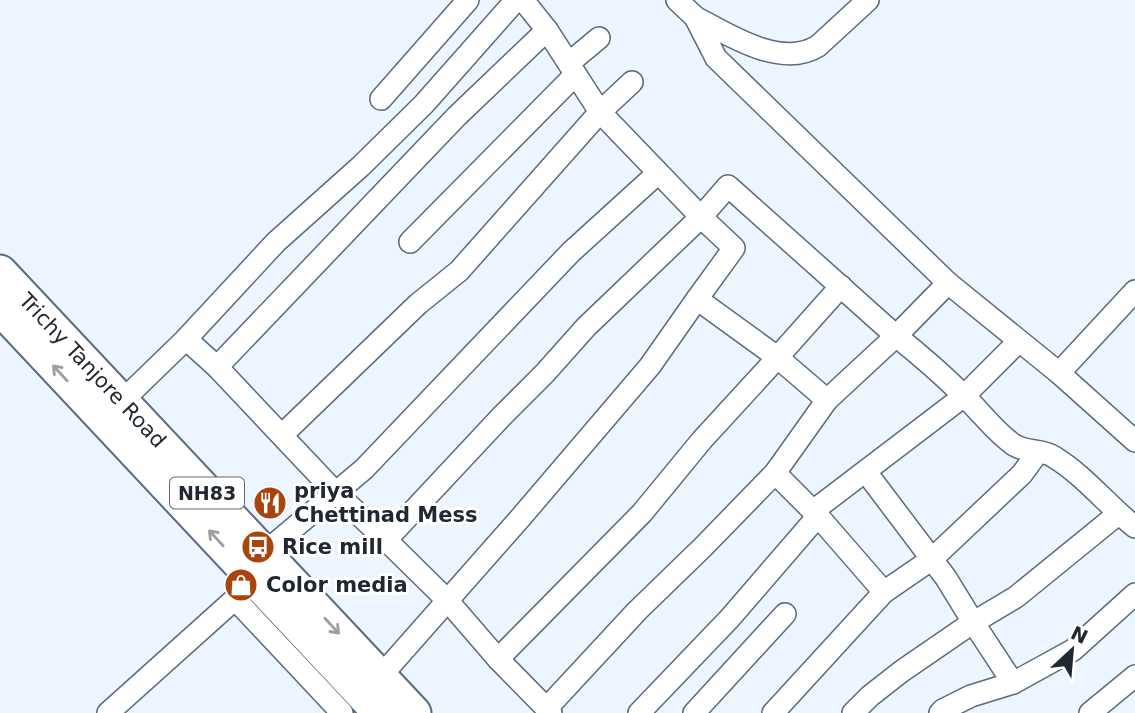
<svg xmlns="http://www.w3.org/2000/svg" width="1135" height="713" viewBox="0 0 1135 713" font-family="'DejaVu Sans',sans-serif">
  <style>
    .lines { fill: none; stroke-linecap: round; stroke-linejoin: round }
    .minor-casing { stroke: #596b80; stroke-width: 24 }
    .trunk-casing { stroke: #596b80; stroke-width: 37 }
    .minor { stroke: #fff; stroke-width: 21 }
    .trunk { stroke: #fff; stroke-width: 33 }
    .oneway { stroke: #9b9ea2 }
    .labels { text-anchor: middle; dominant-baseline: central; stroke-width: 6; stroke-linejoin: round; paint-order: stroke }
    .shield { fill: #fff; stroke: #64686f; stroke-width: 2 }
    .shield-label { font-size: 19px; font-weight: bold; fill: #212831 }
    .street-label { font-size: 21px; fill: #212831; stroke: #fff }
    .poi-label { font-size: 21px; font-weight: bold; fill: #212831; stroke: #fff; text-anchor: start }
  </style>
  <rect width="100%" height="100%" fill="#edf5fe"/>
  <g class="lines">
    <defs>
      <g id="minor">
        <path d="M677,0L695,17L716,58L948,283L1059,373L1135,441"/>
        <path d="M695,17C729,35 781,69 818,46L868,0"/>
        <path d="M569,63L599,38"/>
        <path d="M381,99L468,0"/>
        <path d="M410,242L575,75"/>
        <path d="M697,299L777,357L827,400L896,336L948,283"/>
        <path d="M186,339L217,367L335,492L386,540L447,600L498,659L551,713"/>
        <path d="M217,367L457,116L547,30"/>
        <path d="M1059,373L1135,291"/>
        <path d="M121,402L186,339L276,242L361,166L424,104L516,0"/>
        <path d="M282,435L418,304L459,271L600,112L632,82"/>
        <path d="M866,472L946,578L973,622L1013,683L971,696L943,710L940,713"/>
        <path d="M775,473L827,400"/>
        <path d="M813,511L964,396L1019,341"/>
        <path d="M386,540L502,416L545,373L586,327L701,217L728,186L896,336C920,355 943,375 964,396C981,412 995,432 1014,445C1027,453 1042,449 1054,457C1085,476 1107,505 1135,527"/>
        <path d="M264,553L364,469L571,252L658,173"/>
        <path d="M235,599L342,713"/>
        <path d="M498,659L642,513L702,440L768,368L841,286"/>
        <path d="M380,677L522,516L650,366L697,299L734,248L701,217L600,112L547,30L523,0"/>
        <path d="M1013,683L1073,650L1135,594"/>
        <path d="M547,708L637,611L704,546L775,473L818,516L884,592"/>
        <path d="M108,713L235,599L253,577"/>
        <path d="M639,713L730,618L818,516"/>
        <path d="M694,713L785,614"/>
        <path d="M773,713L884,592L932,559L1022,474L1038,452"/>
        <path d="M853,713L870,696L902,671L969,625L1016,597L1118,514"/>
        <path d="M1090,713L1135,676"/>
      </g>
      <g id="trunk">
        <path id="s1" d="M0,272L414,713"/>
        <path d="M0,308L380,713"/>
      </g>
    </defs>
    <use href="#minor" class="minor-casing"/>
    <use href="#trunk" class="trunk-casing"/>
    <use href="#minor" class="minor"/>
    <use href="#trunk" class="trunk"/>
  </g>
  <defs><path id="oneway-shaft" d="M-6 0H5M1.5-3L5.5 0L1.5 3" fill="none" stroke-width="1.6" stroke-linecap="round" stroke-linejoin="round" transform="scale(1.75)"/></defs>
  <g class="oneway">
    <use href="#oneway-shaft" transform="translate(60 373) rotate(-133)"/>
    <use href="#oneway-shaft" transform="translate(216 538) rotate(-133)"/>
    <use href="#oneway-shaft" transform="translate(332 626) rotate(47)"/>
  </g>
  <defs>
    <symbol id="restaurant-disc" viewBox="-11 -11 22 22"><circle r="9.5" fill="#a8440d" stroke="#fff"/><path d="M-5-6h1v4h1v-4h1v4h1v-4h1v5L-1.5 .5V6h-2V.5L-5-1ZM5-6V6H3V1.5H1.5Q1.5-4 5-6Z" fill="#fff"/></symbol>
    <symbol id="bus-disc" viewBox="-11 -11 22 22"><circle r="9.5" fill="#a8440d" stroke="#fff"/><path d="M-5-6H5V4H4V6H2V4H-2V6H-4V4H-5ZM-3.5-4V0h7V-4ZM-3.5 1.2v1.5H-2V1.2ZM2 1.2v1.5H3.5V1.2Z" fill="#fff"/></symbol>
    <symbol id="shop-disc" viewBox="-11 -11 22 22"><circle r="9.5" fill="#a8440d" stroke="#fff"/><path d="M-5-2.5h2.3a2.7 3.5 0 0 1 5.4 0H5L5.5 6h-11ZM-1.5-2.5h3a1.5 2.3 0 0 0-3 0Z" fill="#fff"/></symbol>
  </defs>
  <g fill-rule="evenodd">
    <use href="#restaurant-disc" x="251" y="484" width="38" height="38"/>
    <use href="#bus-disc" x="239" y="528" width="38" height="38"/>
    <use href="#shop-disc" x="222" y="566" width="38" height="38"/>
  </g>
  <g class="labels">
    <rect class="shield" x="170" y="477.5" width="74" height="31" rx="5"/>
    <g class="shield-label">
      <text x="207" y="493">NH83</text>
    </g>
    <g class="street-label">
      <text stroke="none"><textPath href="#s1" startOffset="135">Trichy Tanjore Road</textPath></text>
    </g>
    <g class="poi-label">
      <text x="294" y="491">priya<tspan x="294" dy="24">Chettinad Mess</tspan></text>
      <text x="282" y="547">Rice mill</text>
      <text x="266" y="585">Color media</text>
    </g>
  </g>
  <g transform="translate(1072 650) rotate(26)" stroke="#ffffff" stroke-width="5" paint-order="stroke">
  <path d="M0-5L12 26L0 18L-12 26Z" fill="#212831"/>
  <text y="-10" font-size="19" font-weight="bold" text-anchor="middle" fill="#212831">N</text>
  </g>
</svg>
